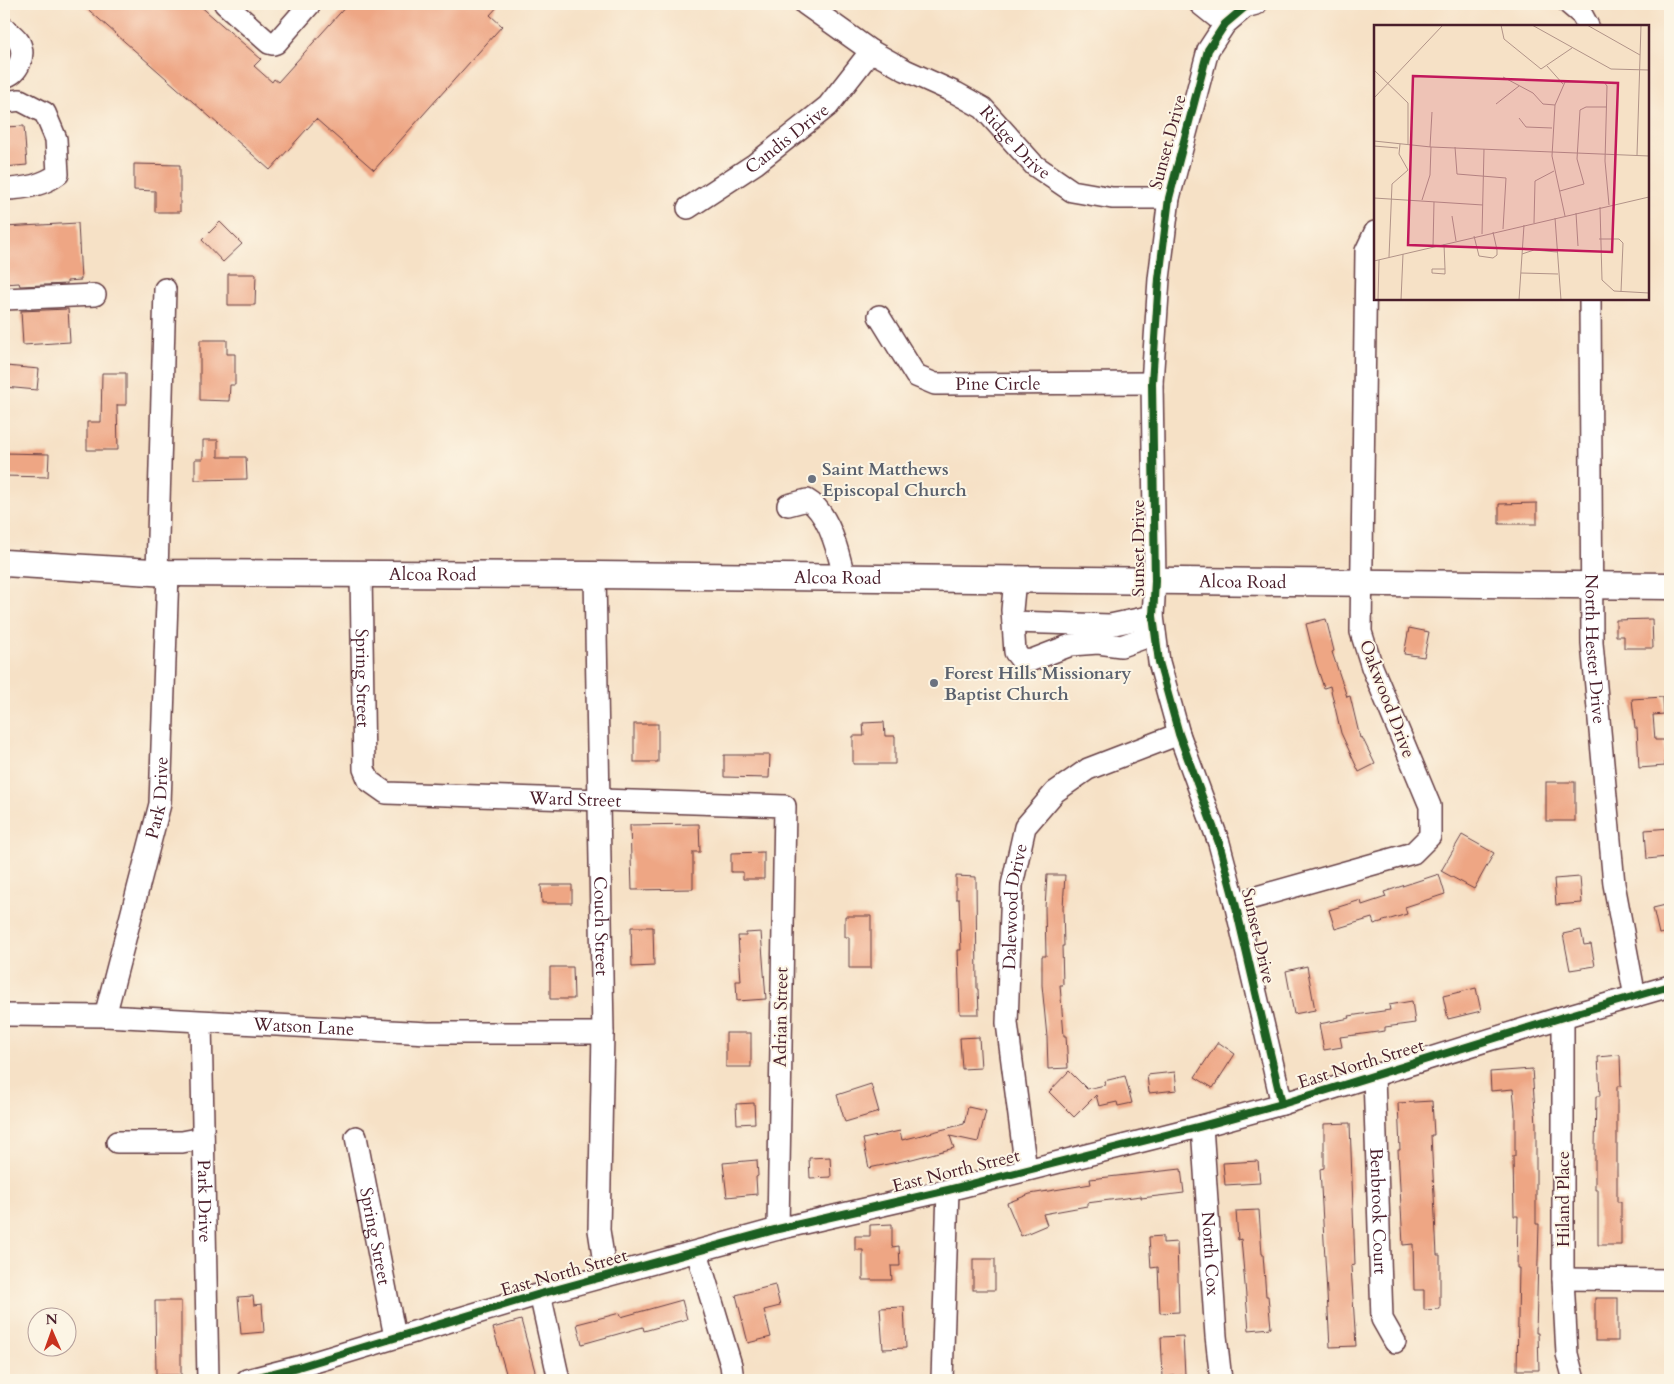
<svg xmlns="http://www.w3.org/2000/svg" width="1674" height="1384" viewBox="0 0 1674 1384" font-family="Cardo,serif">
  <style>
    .building { fill: #eea684 }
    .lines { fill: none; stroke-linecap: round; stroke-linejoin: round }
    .minor-casing { stroke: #643c42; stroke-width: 24 }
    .major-casing { stroke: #643c42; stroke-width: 29 }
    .minor { stroke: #fff; stroke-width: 21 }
    .major { stroke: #fff; stroke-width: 26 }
    .cycleway-casing { stroke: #fcf5e5; stroke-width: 11 }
    .cycleway { stroke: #1b5e20; stroke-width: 8 }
    .worship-dot { fill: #6b7280; stroke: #fcf5e5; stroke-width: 2 }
    .labels { text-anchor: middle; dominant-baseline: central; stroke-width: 4; stroke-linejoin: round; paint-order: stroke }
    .street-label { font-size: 18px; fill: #4a1f2b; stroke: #fcf5e5 }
    .worship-label { font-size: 18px; font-weight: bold; fill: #5b616d; stroke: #fcf5e5; text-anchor: start }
    .inset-road { fill: none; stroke: #b19388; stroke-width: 1 }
    .view { fill: #c2185b; fill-opacity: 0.15; stroke: #c2185b; stroke-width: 2.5 }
    .inset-edge { fill: none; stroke: #4a1f2b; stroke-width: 2.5 }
  </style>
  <rect width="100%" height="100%" fill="#fcf5e5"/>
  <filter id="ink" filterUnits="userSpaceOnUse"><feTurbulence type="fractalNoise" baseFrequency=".02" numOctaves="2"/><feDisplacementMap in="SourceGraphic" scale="10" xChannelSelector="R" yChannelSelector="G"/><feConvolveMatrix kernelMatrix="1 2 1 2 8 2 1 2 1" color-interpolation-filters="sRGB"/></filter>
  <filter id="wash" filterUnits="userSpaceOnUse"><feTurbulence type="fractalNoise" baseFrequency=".0096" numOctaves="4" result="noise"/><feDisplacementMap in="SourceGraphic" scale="20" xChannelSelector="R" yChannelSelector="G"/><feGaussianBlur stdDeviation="1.12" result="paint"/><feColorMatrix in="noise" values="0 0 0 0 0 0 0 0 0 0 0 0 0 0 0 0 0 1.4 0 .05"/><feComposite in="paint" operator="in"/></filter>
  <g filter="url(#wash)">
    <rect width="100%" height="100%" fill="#f6e1c6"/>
    <g id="blocks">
      <g class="building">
        <path d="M82,4H198L261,59L254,66L272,82L274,79L278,82L348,4H500L490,15L502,26L374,170L316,119L270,170Z"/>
        <path d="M24,126L27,165L4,167V127Z"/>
        <path d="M134,164L180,165V212H155V191L134,190Z"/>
        <path d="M220,222L242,244L223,262L202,240Z"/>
        <path d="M78,223L81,280L67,281V284L20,286L19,283L4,284V227Z"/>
        <path d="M228,274H256L255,305H228Z"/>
        <path d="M68,309L70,342L23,345L21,311Z"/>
        <path d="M200,340H227V354H235V385H230L229,401L200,400Z"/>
        <path d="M6,366L39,369L37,390L4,387Z"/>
        <path d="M102,373H126V405H117L118,450H87V422H101Z"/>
        <path d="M203,440H218V457H246L247,479L195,480V459H203Z"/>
        <path d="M4,453L49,454L48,477L4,476Z"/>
        <path d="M1537,503V524H1499V504Z"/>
        <path d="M1326,619L1334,651L1332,652L1347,697L1350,696L1360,738L1362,737L1375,764L1359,772L1341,733L1330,686L1324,688L1316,664L1306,624Z"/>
        <path d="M1652,619L1653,648H1624V636H1616V620Z"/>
        <path d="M1409,628L1429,632L1424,657L1404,654Z"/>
        <path d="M1663,697L1664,714L1653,715L1655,740H1664L1665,766L1639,768L1637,728H1635L1632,699Z"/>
        <path d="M884,722L885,736H895V764H853V736H864L863,723Z"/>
        <rect x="634" y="724" width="24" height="38"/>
        <path d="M724,755H770L769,778L724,777Z"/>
        <rect x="1546" y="782" width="29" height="39"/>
        <path d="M699,824L700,852H693V889L632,890L630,825Z"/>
        <path d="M1670,828V849H1666L1667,857L1647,859L1645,830Z"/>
        <path d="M1462,835L1494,853L1474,889L1441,871Z"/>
        <path d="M764,852V879H743V872H731V853Z"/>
        <path d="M1439,874L1445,894L1405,907L1407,914L1374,924L1372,918L1335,929L1329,910L1361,900L1362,905L1386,897L1384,892Z"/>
        <path d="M1047,875H1065L1063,907L1064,946H1062L1063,985H1060L1064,1036H1066L1068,1068L1048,1069L1047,1037L1042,985V956H1046L1045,908Z"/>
        <path d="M956,876L976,877L977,989H978L979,1014H960L958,950H961L959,899H956Z"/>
        <path d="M1580,877L1582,903L1556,905L1554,879Z"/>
        <path d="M541,885H572V903H542Z"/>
        <path d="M1670,904V932L1659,934L1653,908Z"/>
        <path d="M845,916H871V968H849V937H845Z"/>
        <path d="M631,927H653L654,966L632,967Z"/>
        <path d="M1581,930L1584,945L1591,944L1595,966L1570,970L1563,934Z"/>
        <path d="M761,932L766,999L737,1001L736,981H741L738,936H746V933Z"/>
        <path d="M1307,966L1315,1010L1294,1014L1286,971Z"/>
        <path d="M550,967H573L574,999H550Z"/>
        <path d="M1476,988L1481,1011L1448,1019L1443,996Z"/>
        <path d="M1412,1001L1415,1023L1385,1027V1031L1340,1037L1342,1047L1324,1050L1319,1024L1350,1018L1349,1016L1390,1010L1389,1005Z"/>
        <rect x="726" y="1033" width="25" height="34"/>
        <path d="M979,1037L981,1068L962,1069L960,1038Z"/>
        <path d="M1218,1042L1235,1054L1213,1088L1195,1077Z"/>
        <path d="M1620,1055L1621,1086H1617V1202H1621V1245H1598V1190H1595V1148L1596,1096H1600L1598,1057Z"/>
        <path d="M1532,1069L1536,1124V1224H1539L1536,1333H1538L1539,1370H1517L1519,1268H1517L1518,1216H1514L1513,1156H1515V1110L1513,1089L1491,1091L1490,1072Z"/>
        <path d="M1069,1071L1087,1089L1105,1085L1104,1081L1125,1076L1132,1103L1118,1106L1117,1102L1099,1106L1096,1095L1074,1117L1049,1092Z"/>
        <path d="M1175,1072L1177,1090L1149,1093L1147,1075Z"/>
        <path d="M871,1084L879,1112L845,1122L837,1095Z"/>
        <path d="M1432,1101L1434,1135H1431L1437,1255H1440V1309L1424,1310V1290H1414L1413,1244L1403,1245L1398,1150H1400L1398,1103Z"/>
        <path d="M754,1103L755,1123L737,1124L736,1104Z"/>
        <path d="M968,1107L986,1111L978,1142L950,1136L954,1148L912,1159L869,1168L863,1139L900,1131L902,1140L964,1124Z"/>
        <path d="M1350,1123L1355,1265L1351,1266L1356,1346L1330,1347L1320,1169L1324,1168V1124Z"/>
        <path d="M830,1157L831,1177L810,1178L809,1158Z"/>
        <path d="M757,1160L758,1176L756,1177L757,1194L727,1197L723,1163Z"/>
        <path d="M1258,1161L1260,1183L1225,1185L1223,1163Z"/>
        <path d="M1181,1169L1184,1193L1141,1198V1196L1087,1203V1206L1043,1214L1047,1225L1021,1236L1007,1203L1030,1194L1091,1184L1090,1179Z"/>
        <path d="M1259,1210L1262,1254H1263L1266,1296H1268L1271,1328L1249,1330L1241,1239L1238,1240L1236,1211Z"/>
        <path d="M892,1224V1247L899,1246L900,1266H891L892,1280H863V1250H855V1236H870V1225Z"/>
        <path d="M1163,1236V1243L1177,1242L1179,1312L1160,1313L1158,1267L1151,1268L1149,1237Z"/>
        <rect x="973" y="1259" width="22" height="31"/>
        <path d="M775,1285L780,1306L764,1310L771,1337L748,1343L736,1295Z"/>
        <path d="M253,1296L254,1305L262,1304L264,1332L241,1334L238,1297Z"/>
        <rect x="1595" y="1298" width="23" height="43"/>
        <path d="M682,1300L687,1319L644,1331L643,1327L582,1344L577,1324L620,1313L621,1317Z"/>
        <path d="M155,1301H181V1375H156Z"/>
        <path d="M904,1307L906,1348L883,1349L880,1308Z"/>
        <path d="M521,1320L536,1375L516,1380H508L493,1328Z"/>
        <path d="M1183,1336L1185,1375L1163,1377L1161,1337Z"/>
      </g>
    </g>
  </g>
  <g filter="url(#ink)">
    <use href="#blocks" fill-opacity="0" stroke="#643c42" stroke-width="1"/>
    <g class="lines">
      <defs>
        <g id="minor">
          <path d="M225,4L269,43L273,44L276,43L310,4"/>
          <path id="s1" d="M805,4L871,51L905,70L956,93L983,108L1034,165L1072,191L1112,198H1169"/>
          <path d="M1200,4L1225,24"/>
          <path d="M1256,4L1245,7L1225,24L1208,50L1169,198L1159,279L1152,383L1155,581L1153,616L1159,662L1179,734L1219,843L1235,903L1282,1104"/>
          <path d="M1569,4L1582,15L1588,26"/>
          <path d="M4,28C9,32 15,36 19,42C26,55 19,73 4,77"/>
          <path d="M4,102L20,100L45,113L56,139L58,174C42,186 23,189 4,189"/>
          <path id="s2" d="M688,208L755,164L828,106L871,51"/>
          <path d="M4,299L95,295"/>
          <path id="s3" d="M1590,299L1592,643L1614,884L1635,997"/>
          <path id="s4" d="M879,316L916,376L935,384L1152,383"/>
          <path d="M788,505L807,500C829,512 839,554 844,577"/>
          <path d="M157,573L165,289"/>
          <path id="s5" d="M361,574L364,769L369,781L386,793L785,806L778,1229"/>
          <path id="s6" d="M595,575L603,1033L599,1230L606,1276"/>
          <path d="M1015,579L1012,610L1015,652L1022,661L1032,660L1071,645L1098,643L1121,646L1155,634"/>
          <path d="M1013,622L1110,625L1153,616"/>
          <path d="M1235,903L1413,853L1430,836V806L1372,667L1361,632L1366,251L1375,232"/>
          <path id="s7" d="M4,1015L105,1016L428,1033H603"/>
          <path id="s8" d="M105,1016L160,804L168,573"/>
          <path d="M1563,1017V1279L1567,1354L1574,1380"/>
          <path id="s9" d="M201,1022L208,1380"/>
          <path id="s10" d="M1374,1076L1382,1319L1395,1342"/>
          <path id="s11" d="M1202,1126L1216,1336L1221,1380"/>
          <path id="s12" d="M356,1137L395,1337"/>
          <path d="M117,1142H182L203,1138"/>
          <path id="s13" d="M1026,1170L1007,1023L1012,885L1025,827L1055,792L1088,769L1179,734"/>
          <path d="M697,1252L731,1365L733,1380"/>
          <path d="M1563,1279L1670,1280"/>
          <path d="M540,1294L559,1380"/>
          <path d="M247,1380L298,1367L540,1294L778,1229L948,1190L1202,1126L1282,1104L1563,1017L1670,986"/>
          <path d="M942,1380L948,1190"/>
        </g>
        <g id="major">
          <path id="s14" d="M4,563L168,573L595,575L1670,586"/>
        </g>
      </defs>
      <use href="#minor" class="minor-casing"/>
      <use href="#major" class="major-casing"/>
      <use href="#minor" class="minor"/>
      <use href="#major" class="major"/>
      <defs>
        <g id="cycleway">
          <path d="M1256,4L1245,7L1225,24L1208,50L1169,198L1159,279L1152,383L1155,581L1153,616L1159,662L1179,734L1219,843L1235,903L1282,1104"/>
          <path d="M247,1380L298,1367L540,1294L778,1229L948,1190L1202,1126L1282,1104L1563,1017L1670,986"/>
        </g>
      </defs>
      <use href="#cycleway" class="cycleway-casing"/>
      <use href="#cycleway" class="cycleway"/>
    </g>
  </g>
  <g class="worship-dot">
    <circle cx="812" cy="479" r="5"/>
    <circle cx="934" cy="683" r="5"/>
  </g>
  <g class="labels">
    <g class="street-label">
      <text stroke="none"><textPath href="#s2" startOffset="121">Candis Drive</textPath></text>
      <text stroke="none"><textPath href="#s1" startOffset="254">Ridge Drive</textPath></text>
      <text transform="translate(1168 142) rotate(-75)">Sunset Drive</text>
      <text stroke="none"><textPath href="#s4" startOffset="154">Pine Circle</textPath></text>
      <text transform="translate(1138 548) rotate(-90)">Sunset Drive</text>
      <text stroke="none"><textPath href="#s14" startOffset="429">Alcoa Road</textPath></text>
      <text stroke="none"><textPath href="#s14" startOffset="834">Alcoa Road</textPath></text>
      <text stroke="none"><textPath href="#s14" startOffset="1239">Alcoa Road</textPath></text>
      <text stroke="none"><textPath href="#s3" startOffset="350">North Hester Drive</textPath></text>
      <text stroke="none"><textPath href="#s5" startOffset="104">Spring Street</textPath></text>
      <text transform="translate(1387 699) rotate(69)">Oakwood Drive</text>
      <text stroke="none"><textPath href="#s8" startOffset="225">Park Drive</textPath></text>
      <text stroke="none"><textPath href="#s5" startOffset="418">Ward Street</textPath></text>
      <text stroke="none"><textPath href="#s13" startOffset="265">Dalewood Drive</textPath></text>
      <text stroke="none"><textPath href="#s6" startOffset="351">Couch Street</textPath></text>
      <text transform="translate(1258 936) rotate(77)">Sunset Drive</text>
      <text transform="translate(781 1017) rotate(-89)">Adrian Street</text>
      <text stroke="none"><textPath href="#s7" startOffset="300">Watson Lane</textPath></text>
      <text transform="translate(1361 1064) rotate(-17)">East North Street</text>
      <text transform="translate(956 1171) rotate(-14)">East North Street</text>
      <text transform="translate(1563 1199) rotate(-90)">Hiland Place</text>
      <text stroke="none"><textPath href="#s9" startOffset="179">Park Drive</textPath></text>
      <text stroke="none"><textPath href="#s10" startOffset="135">Benbrook Court</textPath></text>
      <text stroke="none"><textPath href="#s12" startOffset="101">Spring Street</textPath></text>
      <text stroke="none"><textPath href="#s11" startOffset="128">North Cox</textPath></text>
      <text transform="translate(564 1273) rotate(-16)">East North Street</text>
    </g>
    <g class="worship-label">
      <text x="822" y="469">Saint Matthews<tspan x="822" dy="21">Episcopal Church</tspan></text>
      <text x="944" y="673">Forest Hills Missionary<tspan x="944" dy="21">Baptist Church</tspan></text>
    </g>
  </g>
  <g transform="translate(1374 25)">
    <rect width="275" height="275" fill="#f6e1c6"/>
    <path class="inset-road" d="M127,0L130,14L167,44L198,23M158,0L237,44L275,45M213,0L266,30M173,41L189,59M0,45L34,78V119M129,52L159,68L169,79L181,80M0,73L69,0M122,79L145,61M145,93L152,102L178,103M0,116L57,122L275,131M0,121L24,123M56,122L58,87M81,122L83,149L132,153L129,204M263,130L267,0M186,166L210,159L203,134L206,85L212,82H233M0,173L109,180M48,175L56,150L57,122M226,182L228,255L240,266L275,268M202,188L204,221M78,191L82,216M191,191L178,131L181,80L191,57H230L233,61L231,136L235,180M181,193L187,275M160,198L161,156L180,146M108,209L110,124M100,211L105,231L119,233L123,230V225L119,207M225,214H245L249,218L247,267M70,219L71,244M59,222L60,177M148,229L160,225L183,227M15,232L18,159L34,145L25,129L26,119M0,236L275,172M58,244H71V249L58,248ZM147,248L184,249M4,275L5,235M27,275L29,229M145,275L150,200"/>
    <path class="view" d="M39,51L244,58L238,227L34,220Z"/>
    <rect width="275" height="275" class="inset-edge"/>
  </g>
  <rect width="1674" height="1384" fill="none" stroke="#fcf5e5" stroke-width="20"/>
  <g transform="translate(52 1332) rotate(358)"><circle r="24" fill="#fcf5e5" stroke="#b59f9b"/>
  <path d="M0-4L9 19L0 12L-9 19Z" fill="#c8321e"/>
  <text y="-8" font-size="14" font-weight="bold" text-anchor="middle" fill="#4a1f2b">N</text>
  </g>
</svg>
